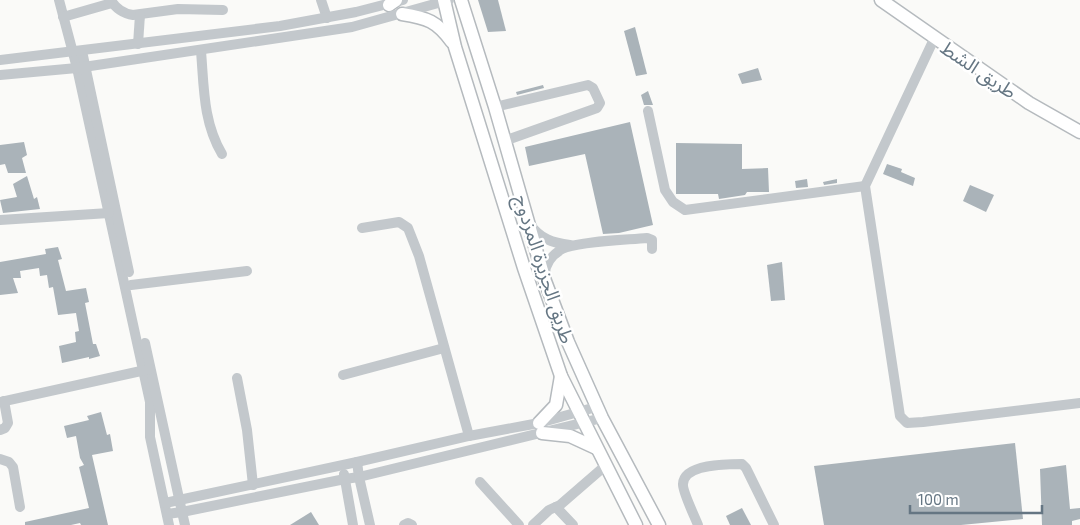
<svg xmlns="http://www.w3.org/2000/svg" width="1080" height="525" viewBox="0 0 1080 525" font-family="'Exo 2','Noto Sans Arabic',sans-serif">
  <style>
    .building { fill: #aab3b9 }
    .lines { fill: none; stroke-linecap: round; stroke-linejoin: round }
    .major-casing { stroke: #b5babe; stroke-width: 15 }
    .minor { stroke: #c3c8cc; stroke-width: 10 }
    .major { stroke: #fff; stroke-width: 12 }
    .labels { text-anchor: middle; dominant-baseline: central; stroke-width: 5; stroke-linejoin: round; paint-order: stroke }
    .street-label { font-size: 19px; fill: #657683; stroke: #fff }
  </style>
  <rect width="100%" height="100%" fill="#fafaf8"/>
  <g class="building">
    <path d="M478,0H498L506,31L488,32Z"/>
    <path d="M635,27L647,74L636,76L624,31Z"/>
    <path d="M758,68L762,80L742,84L738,74Z"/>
    <path d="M543,85L544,88L517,95L516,92Z"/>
    <path d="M648,91L653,105H644L641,95Z"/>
    <path d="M630,122L653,225L619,233L603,234L585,154L529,166L525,147Z"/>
    <path d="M24,142L27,155L22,158L26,173H8L5,164L0,165V145Z"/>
    <path d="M676,143L742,144V169L768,168L769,192H747L745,195L719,199L718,194H676Z"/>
    <path d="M887,164L902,169L901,172L915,178L913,186L883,174Z"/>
    <path d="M27,176L34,199L37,197L40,209L3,213L0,200L17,197L13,184Z"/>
    <path d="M807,179L808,187L796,188L795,181Z"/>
    <path d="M837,179V183L824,185L823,182Z"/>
    <path d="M970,185L994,195L986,212L963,201Z"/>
    <path d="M58,247L62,259L58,260L66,291L86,288L89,302L85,303L93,344H96L100,356L89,359V357L62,363L59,346L76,342L75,332L79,331L76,313L58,315L53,287L49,288L47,275L40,276L39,268L20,271L21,278H13L18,293L0,295V262L46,254L45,249Z"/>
    <path d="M782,262L785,300L771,301L767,265Z"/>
    <path d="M101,412L107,435L110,434L113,451L92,455L108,525H81L80,523L71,525H25V522L89,508L79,467L84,465L80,458L76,436L67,438L64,426L89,420L87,416Z"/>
    <path d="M1015,443L1023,519L961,525H824L814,466Z"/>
    <path d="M1066,465L1070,509L1080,508V519L1072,521V525H1042L1040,469Z"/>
    <path d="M742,508L751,525H730L726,516Z"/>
    <path d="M311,512L319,525H290Z"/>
  </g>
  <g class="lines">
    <defs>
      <g id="major">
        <path d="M444,0L455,47L524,268L561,376L636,525"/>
        <path d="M461,0L495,107L545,281L568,342L602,418L659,525"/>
        <path d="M881,0L1029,103L1080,132"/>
        <path d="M389,5L396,0"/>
        <path d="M402,14C427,18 437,21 452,42"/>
        <path d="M539,423L556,405L561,376"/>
        <path d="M542,433L570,436L596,448"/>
      </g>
    </defs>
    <use href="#major" class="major-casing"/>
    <g class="minor">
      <path d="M59,0L77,68L143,370L150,402V437L169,525"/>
      <path d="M111,0C115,8 124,14 133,15L178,9L223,10"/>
      <path d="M321,0L327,18"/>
      <path d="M63,17L112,3"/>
      <path d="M934,39L865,186L900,416L907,423L923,422L1080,403"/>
      <path d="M138,44L140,15"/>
      <path d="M82,51L129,272"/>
      <path d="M201,51C204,87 203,122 222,154"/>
      <path d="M0,60L280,26L356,12L403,0"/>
      <path d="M0,75L77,68L352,27L449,0"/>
      <path d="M495,107L588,85L593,88L600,103L597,108L504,141"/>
      <path d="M648,111L665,190L673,202L685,210L865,186"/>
      <path d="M0,220L109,213"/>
      <path d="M530,224C540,239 553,243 570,245"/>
      <path d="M362,228L399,222L408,228L419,256L469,436"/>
      <path d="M545,277C544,265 552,255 562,249C580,241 626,240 647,238L652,240V249"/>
      <path d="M131,285L247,271"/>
      <path d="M145,343L182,512L167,514"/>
      <path d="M343,375L444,348"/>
      <path d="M237,378L247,430L253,485"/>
      <path d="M0,402L150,369"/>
      <path d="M0,430L5,428L8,423L4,401"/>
      <path d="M0,459L9,462L13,467L20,507"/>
      <path d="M344,474L353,525"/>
      <path d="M480,482L519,525"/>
      <path d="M165,503L357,462L469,436L539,423L596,407"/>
      <path d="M556,507L573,525"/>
      <path d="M185,525L182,512L345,479L359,477L357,462"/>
      <path d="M370,525L359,477L602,418"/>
      <path d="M404,525L408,523L412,525"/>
      <path d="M533,525L549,510L560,505L605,466"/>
      <path d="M698,525C695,517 682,491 683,484C684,464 727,464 742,464L746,468L774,525"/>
    </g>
    <use href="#major" class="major"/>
  </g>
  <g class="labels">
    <g class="street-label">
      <text transform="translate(979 69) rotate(34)">طريق الشط</text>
      <text transform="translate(545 269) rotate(72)">طريق الجزيرة المزدوج</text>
    </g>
  </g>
  <path d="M910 505v8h132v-8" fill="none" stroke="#657683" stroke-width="2.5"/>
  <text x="918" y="505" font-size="15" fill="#657683" stroke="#ffffff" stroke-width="4" paint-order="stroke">100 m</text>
</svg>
